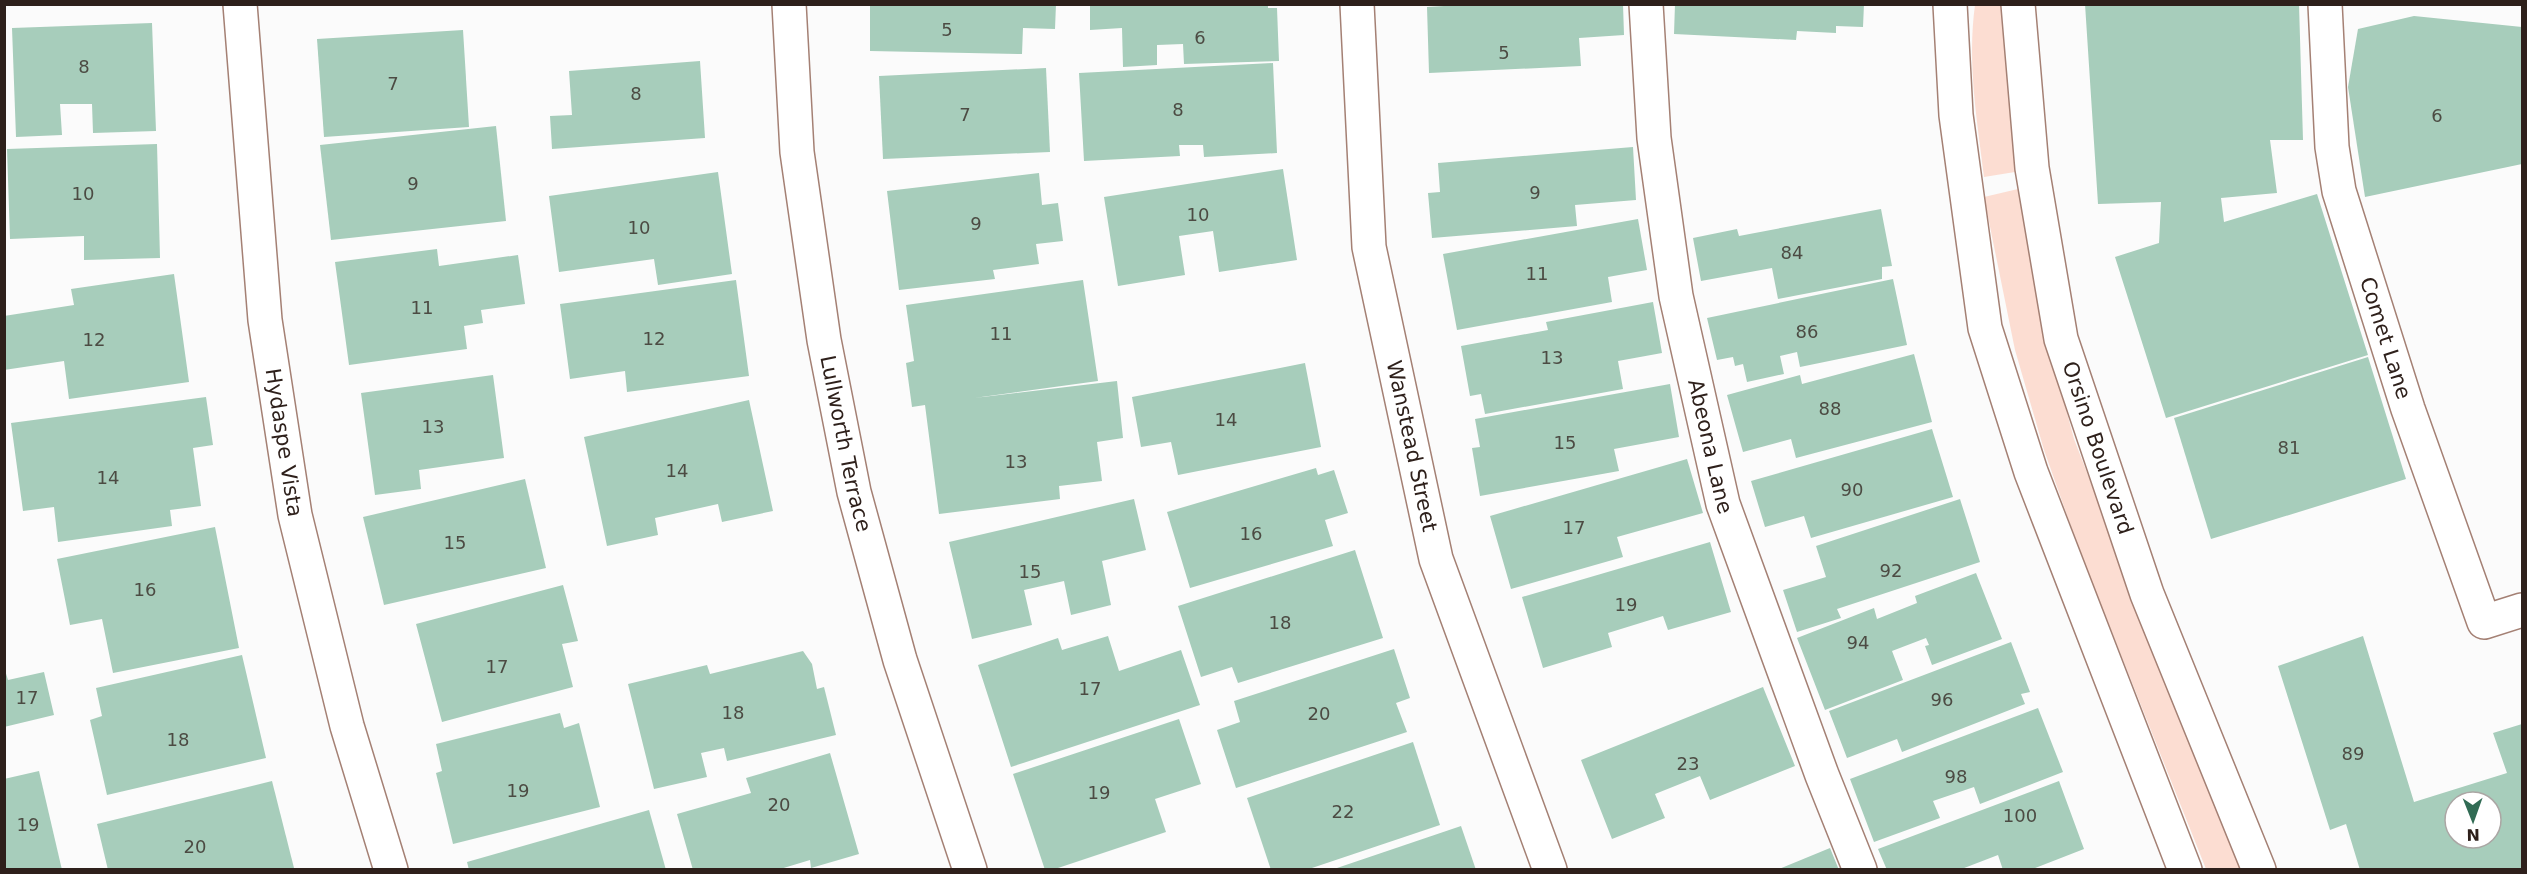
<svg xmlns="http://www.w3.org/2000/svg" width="2527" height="874" viewBox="0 0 2527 874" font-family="'DejaVu Sans',sans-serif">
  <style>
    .green { fill: #fcddd2 }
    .building { fill: #a7cdbb; fill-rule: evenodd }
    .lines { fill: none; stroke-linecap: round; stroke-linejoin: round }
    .minor-casing { stroke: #a48074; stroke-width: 36 }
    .secondary-casing { stroke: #a48074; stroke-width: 36 }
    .minor { stroke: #fff; stroke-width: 33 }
    .secondary { stroke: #fff; stroke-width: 33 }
    .labels { text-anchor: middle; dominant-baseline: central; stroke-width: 4.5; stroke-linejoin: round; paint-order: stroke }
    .number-label { font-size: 18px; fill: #4c4b43 }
    .street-label { font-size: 21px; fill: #2e201b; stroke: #fff }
  </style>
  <rect width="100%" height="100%" fill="#fbfbfb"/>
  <g class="green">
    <path d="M1975,5H2002L2015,172L1984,177C1977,119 1967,63 1975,5Z"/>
    <path d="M2018,189L2046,335L2074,439L2240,869H2206L2079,549L2044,450L2015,350L1984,197Z"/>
  </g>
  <g class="building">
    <path d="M870,4H1056L1055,29L1023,28L1022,54L870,51Z"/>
    <path d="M1090,4H1268V8H1277L1279,61L1184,64L1183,44L1157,45V65L1123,67L1122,28L1090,30Z"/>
    <path d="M1478,4H1623L1624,35L1579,38L1581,66L1429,73L1427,7Z"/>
    <path d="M1675,4H1864L1863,27L1836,26V33L1797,31L1796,40L1674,34Z"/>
    <path d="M2085,4H2299L2303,140H2270L2277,193L2221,198L2224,222L2317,194L2368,355L2166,418L2115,257L2159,243L2161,202L2098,204Z"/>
    <path d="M2414,16L2522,27V164L2365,197L2348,87L2358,29Z"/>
    <path d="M152,23L156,131L93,133L92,104H60L62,135L16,137L12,28Z"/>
    <path d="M463,30L469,127L324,137L317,39Z"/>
    <path d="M700,61L705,138L552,149L550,116L572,115L569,71Z"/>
    <path d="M1273,63L1277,153L1204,157L1203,145H1179L1180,156L1084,161L1079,73Z"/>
    <path d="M1046,68L1050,152L883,159L879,76Z"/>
    <path d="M496,126L506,221L331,240L320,145Z"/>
    <path d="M157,144L160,258L84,260V236L10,239L7,149Z"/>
    <path d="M1633,147L1636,200L1575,205L1577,226L1432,238L1428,193L1440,192L1438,163Z"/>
    <path d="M1283,169L1297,260L1219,272L1213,231L1179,236L1185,275L1118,286L1104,197Z"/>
    <path d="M718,172L732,274L658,285L654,259L559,272L549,196Z"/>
    <path d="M1039,173L1042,205L1058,203L1063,241L1036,244L1039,264L993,270L995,279L899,290L887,191Z"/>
    <path d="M1881,209L1892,266L1882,267V279L1778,299L1772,268L1701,281L1693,238L1737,229L1739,236Z"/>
    <path d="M1638,219L1647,270L1608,277L1612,302L1457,330L1443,254Z"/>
    <path d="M437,249L439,266L518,255L525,304L481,310L483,323L464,326L467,349L349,365L335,262Z"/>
    <path d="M174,274L189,382L69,399L64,361L4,370V316L74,305L71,289Z"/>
    <path d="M1893,279L1907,345L1800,367L1797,352L1780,356L1784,374L1747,382L1743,364L1735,366L1733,357L1717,360L1707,318Z"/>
    <path d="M736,280L749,376L627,392L625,371L570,379L560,304Z"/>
    <path d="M1083,280L1098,381L974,398L1117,381L1123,438L1097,442L1102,481L1059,486L1060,499L939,514L925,405L912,407L906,363L914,361L906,305Z"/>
    <path d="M1653,302L1662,353L1618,361L1623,389L1485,414L1481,394L1470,396L1461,346L1548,330L1546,322Z"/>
    <path d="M1914,354L1932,422L1796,458L1791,439L1743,452L1727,395L1800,375L1802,384Z"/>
    <path d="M2368,357L2406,479L2211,539L2174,418Z"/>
    <path d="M1305,363L1321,447L1178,475L1171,442L1141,447L1132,397Z"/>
    <path d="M493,375L504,458L419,470L421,489L375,495L361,393Z"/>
    <path d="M1670,384L1679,437L1614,449L1619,471L1480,496L1472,448L1480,447L1475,419Z"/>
    <path d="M206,397L213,445L193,448L201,506L170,510L172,526L58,542L54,507L23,511L11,423Z"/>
    <path d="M749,400L773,511L722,522L718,504L655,518L658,535L607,546L584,437Z"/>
    <path d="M1932,429L1953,497L1811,538L1804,516L1765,527L1751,481Z"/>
    <path d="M1687,459L1703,513L1617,537L1623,557L1511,589L1490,516Z"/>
    <path d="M1316,468L1318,475L1334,470L1348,513L1325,520L1333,546L1190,588L1167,512Z"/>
    <path d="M525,479L546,568L384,605L363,517Z"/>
    <path d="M1134,499L1146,550L1102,561L1111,605L1071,615L1064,581L1024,590L1032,625L972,639L949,542Z"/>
    <path d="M1960,499L1980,562L1837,609L1841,618L1797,632L1783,590L1826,577L1816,546Z"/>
    <path d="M215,527L239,648L113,673L102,619L70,625L57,559Z"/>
    <path d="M1710,542L1731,612L1668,630L1663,616L1608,633L1612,647L1543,668L1522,597Z"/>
    <path d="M1355,550L1383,638L1238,683L1232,667L1201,677L1178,606Z"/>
    <path d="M1976,573L2002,639L1932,665L1925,646L1929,645L1926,638L1892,651L1903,680L1825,710L1797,638L1874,608L1877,619L1917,603L1915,596Z"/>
    <path d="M563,585L578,641L562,644L573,687L442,722L416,624Z"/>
    <path d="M1108,636L1119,671L1181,650L1200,705L1011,767L978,665L1058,638L1062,650Z"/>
    <path d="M2363,636L2414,802L2507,773L2493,733L2522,724V870H2360L2346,824L2330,830L2278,666ZM2455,802H2491V838H2455Z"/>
    <path d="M2011,642L2030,692L2021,694L2025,704L1902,752L1897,739L1847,758L1829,711Z"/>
    <path d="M1394,649L1410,698L1396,703L1407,732L1236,788L1217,730L1240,722L1234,701Z"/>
    <path d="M803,651L812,664L817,689L824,687L836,735L727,761L724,748L701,753L707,777L654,789L628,684L707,665L710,674Z"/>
    <path d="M242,655L266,758L107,795L90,720L102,716L96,688Z"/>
    <path d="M4,667L8,680L44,672L54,715L4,727Z"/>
    <path d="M1763,687L1795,766L1710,800L1700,776L1655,794L1665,818L1612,839L1581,760Z"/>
    <path d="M2038,708L2063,772L1980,804L1974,787L1933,801L1940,818L1874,842L1850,779Z"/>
    <path d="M560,713L564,728L579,723L600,807L453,844L436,773L442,771L436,744Z"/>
    <path d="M1179,719L1201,784L1155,799L1166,832L1052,870H1045L1013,774Z"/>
    <path d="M1413,742L1440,825L1306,870H1271L1247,798Z"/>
    <path d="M830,753L859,854L811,868L810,860L777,870H693L677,814L751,793L746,778Z"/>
    <path d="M39,771L62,870H4V779Z"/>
    <path d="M272,781L294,868L287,869L108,870L97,824Z"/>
    <path d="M2059,781L2084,849L2030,870H2003L1998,855L1959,870H1887L1878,849Z"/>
    <path d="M649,810L666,870H469L467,862Z"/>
    <path d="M1461,826L1476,870H1334V869Z"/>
    <path d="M1830,848L1839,870H1779V869Z"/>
  </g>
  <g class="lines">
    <defs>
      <g id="minor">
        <path id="s1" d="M240,4L265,320L295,515L347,726L391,870"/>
        <path id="s2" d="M789,4L797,152L824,340L854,492L900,660L970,870"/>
        <path id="s3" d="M1357,4L1369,247L1436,559L1550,870"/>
        <path id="s4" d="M1646,4L1654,138L1676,296L1723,504L1822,775L1860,870"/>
        <path id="s5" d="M2325,4L2332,147L2339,191L2408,409L2484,622L2522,610"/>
      </g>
      <g id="secondary">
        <path d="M1950,4L1956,115L1985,328L2031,472L2185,870"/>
        <path id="s6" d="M2018,4L2032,168L2061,339L2147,594L2259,870"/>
      </g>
    </defs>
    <use href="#minor" class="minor-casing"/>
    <use href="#secondary" class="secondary-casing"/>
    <use href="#minor" class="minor"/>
    <use href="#secondary" class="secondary"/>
  </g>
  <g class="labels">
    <g class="number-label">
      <text x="947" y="29">5</text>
      <text x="1200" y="37">6</text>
      <text x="1504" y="52">5</text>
      <text x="84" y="66">8</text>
      <text x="393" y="83">7</text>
      <text x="636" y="93">8</text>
      <text x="1178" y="109">8</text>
      <text x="965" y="114">7</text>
      <text x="2437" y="115">6</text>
      <text x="413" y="183">9</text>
      <text x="1535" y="192">9</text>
      <text x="83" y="193">10</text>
      <text x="1198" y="214">10</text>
      <text x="976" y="223">9</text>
      <text x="639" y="227">10</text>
      <text x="1792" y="252">84</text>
      <text x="1537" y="273">11</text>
      <text x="422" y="307">11</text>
      <text x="1807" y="331">86</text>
      <text x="1001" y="333">11</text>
      <text x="654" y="338">12</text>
      <text x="94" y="339">12</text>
      <text x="1552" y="357">13</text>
      <text x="1830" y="408">88</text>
      <text x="1226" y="419">14</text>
      <text x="433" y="426">13</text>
      <text x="1565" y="442">15</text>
      <text x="2289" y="447">81</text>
      <text x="1016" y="461">13</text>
      <text x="677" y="470">14</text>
      <text x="108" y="477">14</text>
      <text x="1852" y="489">90</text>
      <text x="1574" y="527">17</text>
      <text x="1251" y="533">16</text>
      <text x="455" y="542">15</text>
      <text x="1891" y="570">92</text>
      <text x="1030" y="571">15</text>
      <text x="145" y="589">16</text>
      <text x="1626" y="604">19</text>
      <text x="1280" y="622">18</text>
      <text x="1858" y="642">94</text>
      <text x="497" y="666">17</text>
      <text x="1090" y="688">17</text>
      <text x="27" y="697">17</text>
      <text x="1942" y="699">96</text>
      <text x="733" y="712">18</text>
      <text x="1319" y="713">20</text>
      <text x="178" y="739">18</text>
      <text x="2353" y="753">89</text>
      <text x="1688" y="763">23</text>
      <text x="1956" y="776">98</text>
      <text x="518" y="790">19</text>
      <text x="1099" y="792">19</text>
      <text x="779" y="804">20</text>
      <text x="1343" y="811">22</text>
      <text x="2020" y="815">100</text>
      <text x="28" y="824">19</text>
      <text x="195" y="846">20</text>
    </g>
    <g class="street-label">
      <text stroke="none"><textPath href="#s5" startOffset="342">Comet Lane</textPath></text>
      <text stroke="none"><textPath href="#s1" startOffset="441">Hydaspe Vista</textPath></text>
      <text stroke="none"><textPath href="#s2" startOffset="444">Lullworth Terrace</textPath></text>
      <text stroke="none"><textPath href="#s3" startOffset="447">Wanstead Street</textPath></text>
      <text stroke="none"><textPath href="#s4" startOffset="448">Abeona Lane</textPath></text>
      <text stroke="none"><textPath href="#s6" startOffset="453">Orsino Boulevard</textPath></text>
    </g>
  </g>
  <rect width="2527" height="874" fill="none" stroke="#2e201b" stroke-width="12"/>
  <g transform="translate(2473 820) rotate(179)"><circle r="28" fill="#ffffff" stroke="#aba6a4" stroke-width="1.5"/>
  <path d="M0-4.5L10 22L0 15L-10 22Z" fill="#316b54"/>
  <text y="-9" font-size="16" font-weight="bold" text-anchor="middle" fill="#2e201b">N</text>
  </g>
</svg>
